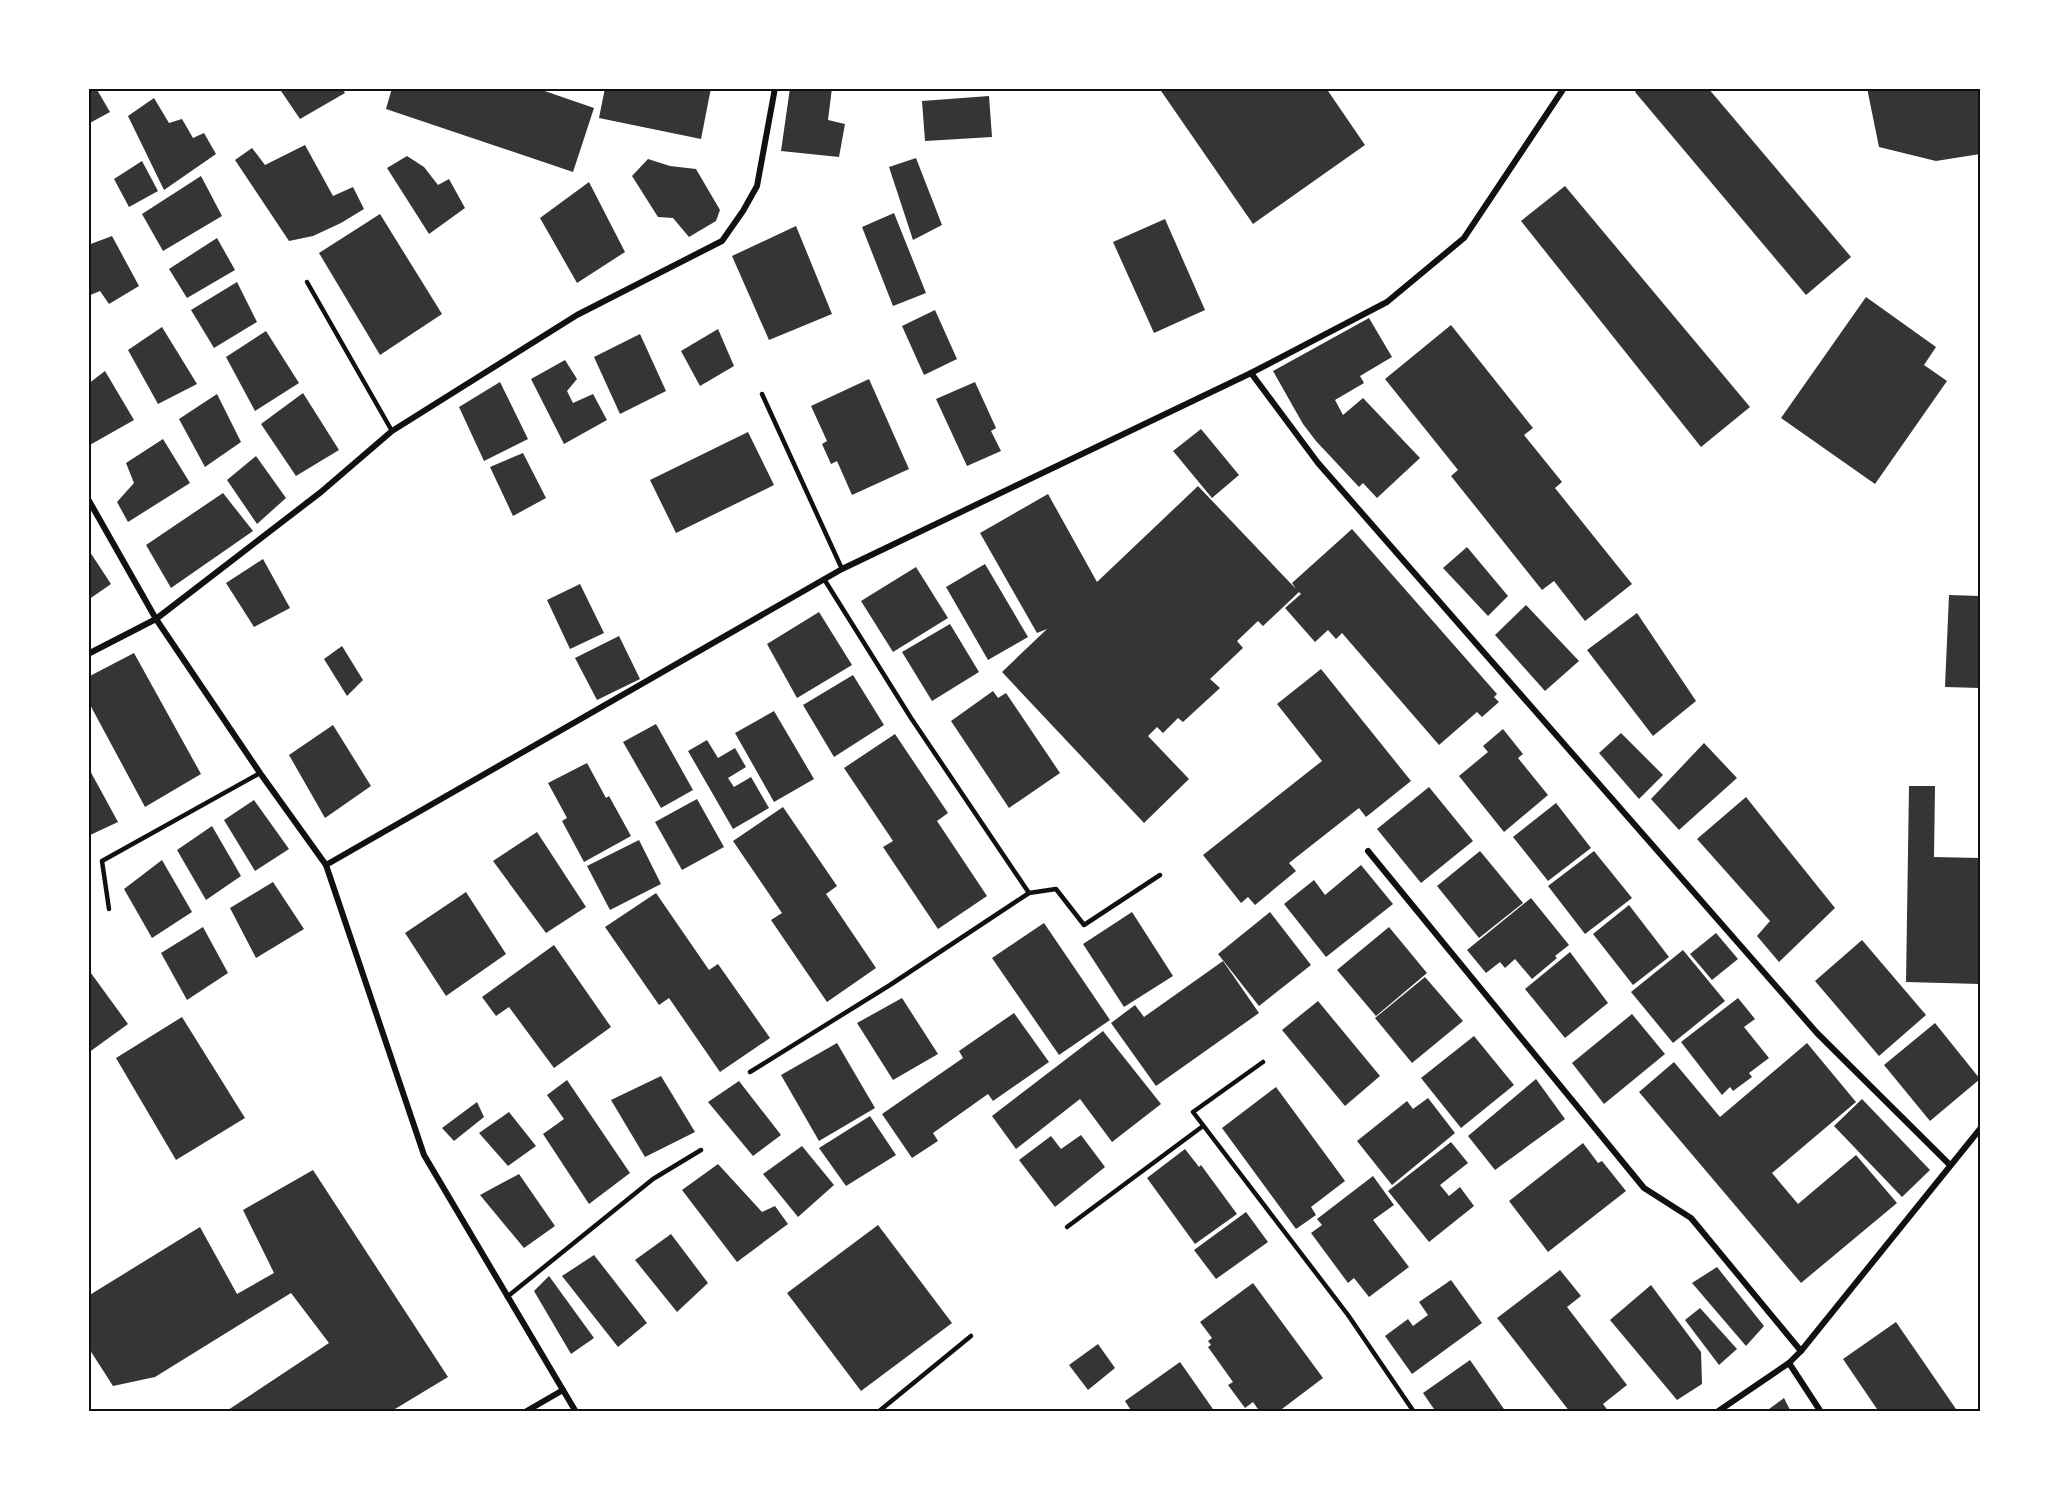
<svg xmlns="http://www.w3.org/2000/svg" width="2069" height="1500" viewBox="0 0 2069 1500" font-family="'Nunito Sans',sans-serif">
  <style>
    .building { fill: #353535 }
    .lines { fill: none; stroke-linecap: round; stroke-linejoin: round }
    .service { stroke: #111; stroke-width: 4.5 }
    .minor { stroke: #111; stroke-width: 6 }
    .neatline { fill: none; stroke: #111; stroke-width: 2 }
  </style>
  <rect width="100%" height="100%" fill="#fff"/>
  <g class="building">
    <path d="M88,88H96L110,112L88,124Z"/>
    <path d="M279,88H342L345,93L300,119Z"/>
    <path d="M392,88H536L594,108L573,172L386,109Z"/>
    <path d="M605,88H711L701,139L599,118Z"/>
    <path d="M790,88H832L828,120L845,124L839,157L781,151Z"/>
    <path d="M1159,88H1326L1365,145L1253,224Z"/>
    <path d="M1639,88H1708L1851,257L1806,295L1635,92Z"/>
    <path d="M1867,88H1980V154L1936,161L1879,147Z"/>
    <path d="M989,96L992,137L925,141L922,101Z"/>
    <path d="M154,98L169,123L182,119L193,138L204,133L216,154L164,190L128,116Z"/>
    <path d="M305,145L333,196L353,187L364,209L341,223L313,236L289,241L235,160L252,148L265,165Z"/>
    <path d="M407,156L424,167L438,185L449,179L465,208L429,234L387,168Z"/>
    <path d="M916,158L942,225L913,240L889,167Z"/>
    <path d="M648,159L670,166L696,169L720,210L716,221L689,237L673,218L658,217L632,176Z"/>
    <path d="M142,161L158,191L129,207L114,179Z"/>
    <path d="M201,176L222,216L163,251L142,214Z"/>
    <path d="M589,182L625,252L577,283L540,218Z"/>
    <path d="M1565,186L1750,407L1701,447L1521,221Z"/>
    <path d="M894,213L926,293L893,306L862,227Z"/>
    <path d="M380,214L442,314L380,355L319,253Z"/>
    <path d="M1165,219L1205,310L1154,333L1113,242Z"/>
    <path d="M796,226L832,314L769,340L732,256Z"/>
    <path d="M112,236L139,286L109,304L100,291L88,296V245Z"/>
    <path d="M217,238L235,270L187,298L169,269Z"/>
    <path d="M237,282L257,322L214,348L191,310Z"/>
    <path d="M1866,297L1936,347L1924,365L1947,381L1875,484L1781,418Z"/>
    <path d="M935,310L957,359L924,375L902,326Z"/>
    <path d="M1369,318L1392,357L1360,376L1364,383L1335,400L1343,415L1363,398L1420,458L1377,498L1363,483L1359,487L1316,441L1303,424L1273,371Z"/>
    <path d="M1451,325L1533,428L1524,435L1562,482L1555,488L1632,584L1585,621L1554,581L1542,590L1451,476L1458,470L1385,379Z"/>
    <path d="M162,327L197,384L158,404L128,350Z"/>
    <path d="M718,329L734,366L700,386L681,351Z"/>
    <path d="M266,331L299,383L255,411L226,357Z"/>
    <path d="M640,334L666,391L620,414L594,357Z"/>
    <path d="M565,360L577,379L567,391L573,403L593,394L607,420L564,444L531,379Z"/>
    <path d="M105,371L134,420L88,446V384Z"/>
    <path d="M869,379L909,469L852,495L837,461L831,464L822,444L827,441L811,406Z"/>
    <path d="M500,382L528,439L484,461L459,407Z"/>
    <path d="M975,382L996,428L991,431L1001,451L967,466L936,399Z"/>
    <path d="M303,393L339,450L296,476L261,424Z"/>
    <path d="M217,394L241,442L205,467L179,419Z"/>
    <path d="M1201,429L1239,475L1212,498L1173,451Z"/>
    <path d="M748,432L774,485L676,533L650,480Z"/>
    <path d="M163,439L190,483L128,522L117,502L134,483L126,463Z"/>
    <path d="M523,453L546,498L513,516L490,467Z"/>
    <path d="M256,456L286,498L257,524L227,480Z"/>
    <path d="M1198,486L1296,589L1292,583L1352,529L1497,694L1494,697L1499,702L1482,717L1477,712L1439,745L1342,633L1336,639L1328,630L1315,642L1285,608L1301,594L1299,592L1263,626L1258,621L1237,641L1243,648L1210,679L1220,688L1183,722L1178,718L1163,733L1157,727L1148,736L1189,779L1144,823L1002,672L1047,629L1037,633L980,533L1048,494L1097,582Z"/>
    <path d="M223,493L253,531L171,588L146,545Z"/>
    <path d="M1467,547L1508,596L1488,616L1443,568Z"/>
    <path d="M88,549L111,584L88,600Z"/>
    <path d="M263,559L290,608L254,627L226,583Z"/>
    <path d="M985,564L1028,637L988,660L946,587Z"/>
    <path d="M916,567L948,618L893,652L861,601Z"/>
    <path d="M580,584L604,633L570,649L547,600Z"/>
    <path d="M1949,595L1980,596V688L1945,687Z"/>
    <path d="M1526,605L1579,661L1545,691L1495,635Z"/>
    <path d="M819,612L852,665L797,698L767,644Z"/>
    <path d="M1637,613L1696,701L1653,736L1587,650Z"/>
    <path d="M950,624L979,672L932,701L902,652Z"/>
    <path d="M619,636L640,679L597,700L575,658Z"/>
    <path d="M342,646L363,680L347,696L324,659Z"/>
    <path d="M134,653L201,774L145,807L88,701V677Z"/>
    <path d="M1321,669L1411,781L1366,817L1359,808L1289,863L1296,871L1255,905L1248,897L1241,903L1203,855L1322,761L1277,704Z"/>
    <path d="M853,675L884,725L834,757L803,705Z"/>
    <path d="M993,691L998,698L1006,693L1060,773L1009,808L951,721Z"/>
    <path d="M774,711L814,779L774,802L735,733Z"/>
    <path d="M656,724L693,790L661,808L623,742Z"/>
    <path d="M333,725L371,786L325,818L289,755Z"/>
    <path d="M1503,729L1523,754L1518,758L1548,795L1504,832L1459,776L1488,752L1483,746Z"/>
    <path d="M1621,733L1663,775L1639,799L1599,753Z"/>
    <path d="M895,734L948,813L937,821L987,896L938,929L883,847L893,841L844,768Z"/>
    <path d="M707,740L718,758L735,748L746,767L728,778L734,787L751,777L769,808L733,829L688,751Z"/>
    <path d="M1704,743L1737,778L1679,830L1651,799Z"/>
    <path d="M587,763L606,798L609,796L631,836L584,862L562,821L567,818L548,783Z"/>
    <path d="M88,767L118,822L88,836Z"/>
    <path d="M1909,786H1935L1934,857L1980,858V984L1906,982Z"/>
    <path d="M1429,787L1473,841L1421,883L1377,829Z"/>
    <path d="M1746,797L1835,908L1779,962L1757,936L1770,921L1697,839Z"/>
    <path d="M697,799L724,847L682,870L655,822Z"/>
    <path d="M254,800L289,849L255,871L224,820Z"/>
    <path d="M1556,803L1591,848L1548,881L1513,837Z"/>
    <path d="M783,807L837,886L826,894L876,968L827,1002L771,920L782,913L733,841Z"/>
    <path d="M212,826L241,876L206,900L177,850Z"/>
    <path d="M537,832L586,907L546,933L493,861Z"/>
    <path d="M639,840L661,884L610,910L587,866Z"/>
    <path d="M1480,851L1523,903L1479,938L1437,886Z"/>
    <path d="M1594,851L1632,898L1585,934L1548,886Z"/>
    <path d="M162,860L192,912L152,938L124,889Z"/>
    <path d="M1361,865L1393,904L1326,957L1284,904L1314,880L1325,895Z"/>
    <path d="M273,882L304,929L256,958L230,908Z"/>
    <path d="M466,892L506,954L446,996L405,933Z"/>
    <path d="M656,893L709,970L718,964L770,1038L720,1072L669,998L659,1005L605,927Z"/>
    <path d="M1531,898L1569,945L1555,956L1557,958L1532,979L1515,959L1505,968L1500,962L1486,973L1467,950Z"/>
    <path d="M1629,905L1669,957L1633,985L1593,934Z"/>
    <path d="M1132,912L1173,976L1124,1007L1083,944Z"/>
    <path d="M1270,912L1311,965L1259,1006L1218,954Z"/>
    <path d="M1044,923L1110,1020L1059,1055L992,958Z"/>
    <path d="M203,927L228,973L187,1000L161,953Z"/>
    <path d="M1389,927L1427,973L1376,1016L1337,970Z"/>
    <path d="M1716,933L1738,959L1712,980L1690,954Z"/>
    <path d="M1862,940L1926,1015L1879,1056L1815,981Z"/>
    <path d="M554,945L611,1027L554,1068L509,1007L496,1016L482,997Z"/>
    <path d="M1683,950L1725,1001L1673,1043L1631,992Z"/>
    <path d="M1570,952L1608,1003L1565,1038L1525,989Z"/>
    <path d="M1223,961L1259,1013L1156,1086L1111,1023L1135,1005L1144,1017Z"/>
    <path d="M88,969L128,1024L88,1053Z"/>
    <path d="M1425,977L1463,1021L1412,1063L1375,1018Z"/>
    <path d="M902,998L938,1054L893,1080L857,1023Z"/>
    <path d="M1738,998L1755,1019L1744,1027L1769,1058L1749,1073L1752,1077L1733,1091L1730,1087L1722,1095L1681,1042Z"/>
    <path d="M1318,1001L1380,1076L1345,1106L1282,1030Z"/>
    <path d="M1014,1013L1049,1062L993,1101L988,1094L933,1133L938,1141L912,1158L882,1114L963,1058L959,1051Z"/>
    <path d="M1632,1014L1665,1054L1604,1104L1572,1063Z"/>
    <path d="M182,1017L245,1118L176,1160L116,1058Z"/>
    <path d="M1935,1023L1980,1079L1930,1121L1884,1065Z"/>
    <path d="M1103,1031L1161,1104L1112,1142L1080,1099L1016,1149L992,1116Z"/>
    <path d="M1474,1036L1514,1085L1461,1128L1421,1078Z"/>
    <path d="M837,1043L875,1108L819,1141L781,1075Z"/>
    <path d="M1807,1043L1856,1102L1772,1173L1798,1204L1856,1155L1897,1203L1801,1283L1639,1092L1674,1062L1720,1117Z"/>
    <path d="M661,1076L695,1132L645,1157L611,1100Z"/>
    <path d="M1536,1079L1565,1119L1495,1170L1468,1136Z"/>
    <path d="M567,1080L630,1173L589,1204L543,1134L564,1119L547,1095Z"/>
    <path d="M739,1081L781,1135L753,1156L708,1102Z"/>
    <path d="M1276,1087L1345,1181L1311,1207L1316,1215L1296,1229L1222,1128Z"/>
    <path d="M1428,1098L1455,1133L1392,1185L1357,1141L1407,1101L1413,1109Z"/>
    <path d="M1862,1099L1930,1170L1902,1197L1834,1126Z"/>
    <path d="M477,1102L484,1117L454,1141L442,1128Z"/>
    <path d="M509,1112L536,1146L508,1166L479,1133Z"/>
    <path d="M870,1116L896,1155L846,1186L819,1148Z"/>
    <path d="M1081,1135L1105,1167L1055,1207L1019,1160L1051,1136L1061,1149Z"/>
    <path d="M1451,1142L1468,1163L1440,1185L1449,1196L1460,1187L1474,1206L1429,1242L1388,1191Z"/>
    <path d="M1583,1143L1598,1163L1602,1161L1626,1191L1548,1252L1509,1201Z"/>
    <path d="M802,1146L834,1185L798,1217L763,1174Z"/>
    <path d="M1185,1149L1199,1167L1201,1165L1237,1214L1195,1244L1147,1178Z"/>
    <path d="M718,1164L762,1212L775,1206L788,1224L737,1262L682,1190Z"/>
    <path d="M313,1170L448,1377L390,1412H225L329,1343L291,1293L155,1377L113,1386L88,1347V1296L200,1227L237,1294L274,1273L243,1210Z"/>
    <path d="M519,1174L555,1226L524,1248L480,1195Z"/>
    <path d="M1373,1176L1394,1205L1373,1220L1409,1267L1369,1297L1354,1278L1348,1283L1311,1233L1322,1225L1317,1219Z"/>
    <path d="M1246,1212L1268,1242L1216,1279L1194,1250Z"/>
    <path d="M878,1225L952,1323L861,1391L787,1293Z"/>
    <path d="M671,1234L708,1283L677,1312L635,1260Z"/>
    <path d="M594,1255L647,1323L618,1347L562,1276Z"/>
    <path d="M1717,1267L1764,1326L1746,1346L1692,1283Z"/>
    <path d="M1560,1270L1581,1296L1567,1307L1627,1385L1603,1404L1609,1412H1570L1497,1318Z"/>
    <path d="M549,1276L594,1338L571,1354L534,1291Z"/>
    <path d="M1451,1280L1482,1323L1412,1374L1385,1336L1408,1319L1413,1326L1428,1315L1419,1302Z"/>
    <path d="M1253,1283L1323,1378L1278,1412H1260L1253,1402L1245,1408L1228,1385L1233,1382L1208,1347L1211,1345L1208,1341L1212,1338L1200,1322Z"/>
    <path d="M1651,1285L1701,1352L1702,1384L1677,1400L1610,1320Z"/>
    <path d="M1700,1308L1737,1349L1719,1365L1685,1320Z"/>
    <path d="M1896,1322L1958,1412H1879L1843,1359Z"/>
    <path d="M1098,1344L1115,1368L1088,1390L1069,1365Z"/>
    <path d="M1470,1360L1506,1412H1436L1423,1393Z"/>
    <path d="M1180,1362L1215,1412H1132L1125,1401Z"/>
    <path d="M1784,1398L1791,1412H1765Z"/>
  </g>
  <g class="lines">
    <g class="service">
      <path d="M307,282L392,431"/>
      <path d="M762,394L842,569"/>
      <path d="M824,579L911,718L1029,893"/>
      <path d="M109,909L102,861L260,773"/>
      <path d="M1263,1062L1193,1112L1348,1315L1414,1412"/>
      <path d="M750,1072L890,985L1029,893L1056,889L1084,925L1160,875"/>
      <path d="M1067,1227L1203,1126"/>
      <path d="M507,1297L653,1179L701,1150"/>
      <path d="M878,1412L971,1336"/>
    </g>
    <g class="minor">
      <path d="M1251,373L1318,463L1817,1033L1950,1165"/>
      <path d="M88,499L156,619L260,773L326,865"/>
      <path d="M88,654L156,619L321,492L392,431L577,315L722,241L743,211L757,186L775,88"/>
      <path d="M1368,851L1644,1188L1691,1218L1801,1351"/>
      <path d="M1789,1363L1821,1412"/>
      <path d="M525,1412L563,1390"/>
      <path d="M576,1412L424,1155L326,865L842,569L1251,373L1387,302L1464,238L1564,88"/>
      <path d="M1717,1412L1789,1363L1801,1351L1980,1129"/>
    </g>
  </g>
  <rect width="2069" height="1500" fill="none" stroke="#ffffff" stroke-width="180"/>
  <rect x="90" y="90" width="1889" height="1320" class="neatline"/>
</svg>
